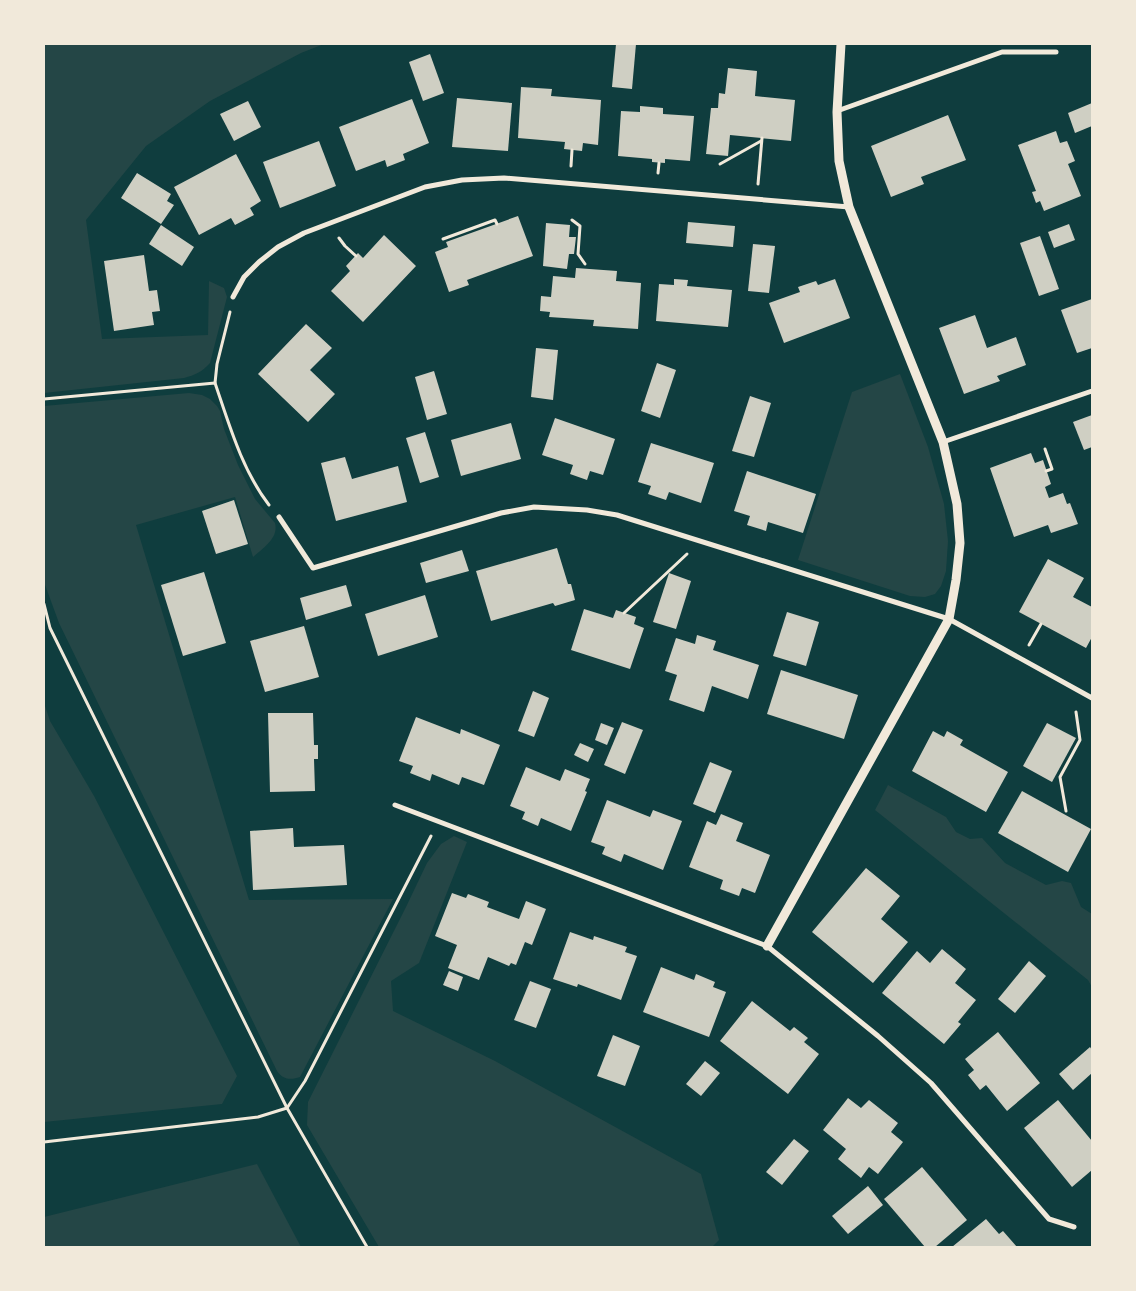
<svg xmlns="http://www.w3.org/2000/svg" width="1136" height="1291" viewBox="0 0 1136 1291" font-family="'Playfair Display',serif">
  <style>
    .green { fill: #244646 }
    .building { fill: #cfcfc3 }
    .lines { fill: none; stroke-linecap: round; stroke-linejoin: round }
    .path { stroke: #f1e9da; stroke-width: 3 }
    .minor { stroke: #f1e9da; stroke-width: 5 }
    .tertiary { stroke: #f1e9da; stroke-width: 9 }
  </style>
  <rect width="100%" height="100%" fill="#0f3d3e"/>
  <g class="green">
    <path d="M44,44H324L301,53L210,101L146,146L86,220L102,339L208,335L209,281L224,288L227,297L210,363C202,372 195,375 184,378L44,393Z"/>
    <path d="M900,374L928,447L944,504L948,541L946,571L941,586L935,594L925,597L910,596L798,560L852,392Z"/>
    <path d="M189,393L202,395L210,399L217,406L220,411L224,429L238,465L255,499L275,523C279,538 263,548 253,557L235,497L136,525L249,900L393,899L300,1077C291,1080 283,1080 277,1071L59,623L44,582V406Z"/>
    <path d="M44,703L50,721L94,796L237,1076L222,1104L44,1122Z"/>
    <path d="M888,785L946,817L956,832L970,839L982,838L1005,863L1046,885L1062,881L1071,883L1081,907L1092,914V987L1088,980L875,810Z"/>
    <path d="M454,836L467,842L419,963L391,981L393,1011L495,1061L701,1174L719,1240L712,1247H379L307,1125L308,1102L406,907L427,863L441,844Z"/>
    <path d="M257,1164L301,1247H44V1217Z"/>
  </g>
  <g class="building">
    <path d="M616,44H636L632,89L612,87Z"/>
    <path d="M430,54L444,93L423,101L409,62Z"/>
    <path d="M728,68L757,71L755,96L795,100L791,141L730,135L728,156L706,154L711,108H718L719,93L725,94Z"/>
    <path d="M521,87L552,89L551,96L601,100L598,145L583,143L582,151L564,149L565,142L518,138Z"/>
    <path d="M457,98L512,103L508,151L452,147Z"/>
    <path d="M412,99L429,143L403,154L405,160L387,167L385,160L356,171L339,127Z"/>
    <path d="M248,101L261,127L234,141L220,114Z"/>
    <path d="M1092,103V126L1075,133L1068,113Z"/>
    <path d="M640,106L663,108V114L694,116L690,161L665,159V163L652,162V159L618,156L621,111L640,112Z"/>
    <path d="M948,115L966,160L921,177L924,184L891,197L871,146Z"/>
    <path d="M1056,131L1060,143L1067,141L1075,161L1068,164L1081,196L1044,211L1040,201L1036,203L1032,192L1036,191L1018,145Z"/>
    <path d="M319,141L336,186L280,208L263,162Z"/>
    <path d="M236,154L261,201L250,208L254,215L235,225L231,218L199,235L174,187Z"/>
    <path d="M137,173L171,194L167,201L174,205L161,224L121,198Z"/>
    <path d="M518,216L533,256L467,280L469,285L449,292L435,252L448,247L446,242Z"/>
    <path d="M688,222L735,226L733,247L686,243Z"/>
    <path d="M546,223L570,225L569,237H576L574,254H569L567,269L543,266Z"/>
    <path d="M1069,224L1075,240L1054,248L1048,232Z"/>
    <path d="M161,225L194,247L182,266L149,244Z"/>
    <path d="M384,235L416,266L363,322L331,291L350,271L346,266L358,253L363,258Z"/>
    <path d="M1040,236L1059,289L1039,296L1020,243Z"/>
    <path d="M753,244L775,246L769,293L748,291Z"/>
    <path d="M144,255L149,291L157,290L160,311L152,312L154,325L114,331L104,261Z"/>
    <path d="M576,268L617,271L616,281L641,283L638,329L593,326L594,320L549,317L550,312L540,311L541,296L551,297L553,276L575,278Z"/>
    <path d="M674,279L688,280L687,286L732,290L728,327L656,321L659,284L674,285Z"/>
    <path d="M835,279L850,318L784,343L769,303L800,292L798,287L816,281L818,285Z"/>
    <path d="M1092,299V348L1077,353L1061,310Z"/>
    <path d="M975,315L987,348L1016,337L1026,365L997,376L1000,381L964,394L939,328Z"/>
    <path d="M306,324L332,348L310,370L335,394L308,422L258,374Z"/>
    <path d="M536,348L558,350L553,400L531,397Z"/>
    <path d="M657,363L676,370L660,418L641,411Z"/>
    <path d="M434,371L447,414L427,420L415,377Z"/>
    <path d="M750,396L771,403L754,457L732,451Z"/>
    <path d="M1092,415V447L1084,450L1073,422Z"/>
    <path d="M555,418L615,439L603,475L590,471L587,480L570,474L573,465L542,455Z"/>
    <path d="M511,423L521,459L461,476L451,440Z"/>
    <path d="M425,432L439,477L420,483L406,438Z"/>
    <path d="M651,443L714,463L701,503L669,492L666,500L648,494L651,486L638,482Z"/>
    <path d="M1031,453L1035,463L1043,460L1051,484L1045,487L1049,498L1063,493L1067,504L1070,503L1078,524L1051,533L1048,525L1014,537L990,468Z"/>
    <path d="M345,457L352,479L398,466L407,502L336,521L321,463Z"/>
    <path d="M747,471L816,494L803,533L768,522L766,531L747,525L750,516L734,511Z"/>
    <path d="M234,500L248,544L216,554L202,511Z"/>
    <path d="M557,548L568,584H571L575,600L555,606L553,603L491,621L476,571Z"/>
    <path d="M462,550L469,571L426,583L420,563Z"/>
    <path d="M1048,559L1084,578L1073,597L1092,607V637L1086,648L1019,612Z"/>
    <path d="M204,572L226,643L183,656L161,585Z"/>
    <path d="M669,573L691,581L676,629L653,622Z"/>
    <path d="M346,585L352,606L306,620L300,598Z"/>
    <path d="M425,595L438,637L378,656L365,614Z"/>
    <path d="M584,609L613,618L616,610L636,617L634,624L644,628L630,669L571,650Z"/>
    <path d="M787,612L819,622L806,666L773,656Z"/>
    <path d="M304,626L319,677L265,692L250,641Z"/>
    <path d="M697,635L716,641L713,650L759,665L748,699L712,686L704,712L669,700L677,675L665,671L676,638L695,644Z"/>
    <path d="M781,670L858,695L844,739L767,714Z"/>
    <path d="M533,691L549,698L534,737L518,731Z"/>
    <path d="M268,713H313L314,745H318V759H314L315,791L270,792Z"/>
    <path d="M416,717L460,734L461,729L500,745L484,785L462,777L459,785L432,774L430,781L410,773L413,766L399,761Z"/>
    <path d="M622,722L643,730L625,774L604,765Z"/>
    <path d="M601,723L614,728L607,745L595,740Z"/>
    <path d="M1047,723L1076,738L1052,782L1023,766Z"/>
    <path d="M933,731L944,737L947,731L963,740L960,745L1008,772L986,812L912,771Z"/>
    <path d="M580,743L594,749L588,762L574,755Z"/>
    <path d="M710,762L732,771L715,813L693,804Z"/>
    <path d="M526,767L560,781L565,769L590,779L585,791L587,792L571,831L541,818L538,826L522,819L525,812L510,806Z"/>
    <path d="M1022,791L1091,829L1068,872L998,833Z"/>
    <path d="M607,800L650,817L653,810L682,821L663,870L624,854L621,862L602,854L605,847L591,842Z"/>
    <path d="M721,814L743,823L736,841L770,855L755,893L742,888L739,896L720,889L723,880L689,867L707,821L716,825Z"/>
    <path d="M293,828L294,847L344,845L347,885L253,890L250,831Z"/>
    <path d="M866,868L900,896L881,919L908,942L873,983L812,932Z"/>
    <path d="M452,893L466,898L468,894L489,902L487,907L519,919L526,901L546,909L532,945L525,942L516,965L511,963L509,966L488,957L479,980L448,968L457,945L435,936Z"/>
    <path d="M570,932L593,940L594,936L627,947L625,952L637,956L621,1000L578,984L577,987L553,979Z"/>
    <path d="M942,949L966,969L955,983L976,1000L958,1022L961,1024L944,1044L882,993L917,951L930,963Z"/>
    <path d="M1029,961L1046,976L1015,1013L998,999Z"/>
    <path d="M661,967L694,980L696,974L715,982L713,987L726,992L709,1037L643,1012Z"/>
    <path d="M449,971L463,977L458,991L443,985Z"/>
    <path d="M530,981L551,989L536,1028L514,1020Z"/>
    <path d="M752,1001L790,1031L794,1027L808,1038L804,1042L819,1054L788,1094L720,1041Z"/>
    <path d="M998,1032L1040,1083L1007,1111L986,1085L980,1090L968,1075L974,1070L965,1059Z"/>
    <path d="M613,1035L640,1046L625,1086L597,1076Z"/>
    <path d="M1090,1047L1092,1050V1073L1073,1090L1059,1074Z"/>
    <path d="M705,1061L720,1073L701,1096L686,1084Z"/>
    <path d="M848,1098L861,1108L869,1100L898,1123L891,1132L903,1142L878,1174L869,1167L861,1178L838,1159L846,1149L823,1130Z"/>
    <path d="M1058,1100L1092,1141V1170L1072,1187L1024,1128Z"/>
    <path d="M794,1139L809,1151L782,1185L766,1172Z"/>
    <path d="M922,1167L967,1220L935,1247H925L884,1199Z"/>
    <path d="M868,1186L883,1205L848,1234L832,1216Z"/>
    <path d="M986,1219L999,1234L1003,1231L1017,1247H952Z"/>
  </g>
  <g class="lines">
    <g class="path">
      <path d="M720,164L761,141"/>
      <path d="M571,166L572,150"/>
      <path d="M658,173L659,163"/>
      <path d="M758,184L762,138"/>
      <path d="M572,220L580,226L578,254L585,264"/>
      <path d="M339,238L345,246L356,256"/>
      <path d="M443,239L495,220L497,224"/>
      <path d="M215,383L217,364L230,312"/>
      <path d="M44,399L215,383C229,424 242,470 269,505"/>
      <path d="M1045,449L1052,469L1046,471"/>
      <path d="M44,604L50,628L287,1108L367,1247"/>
      <path d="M624,613L687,554"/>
      <path d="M1029,645L1041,624"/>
      <path d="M1066,811L1060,777L1080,740L1076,712"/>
      <path d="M44,1142L258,1117L287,1108L305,1081L431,836"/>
    </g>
    <g class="minor">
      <path d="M837,111L1002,52H1056"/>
      <path d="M233,297L244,277L259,262L278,247L304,233L425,187L462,180L504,178L849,207"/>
      <path d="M943,442L1092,391"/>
      <path d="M279,517L313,568L501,513L534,507L587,510L617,515L949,619L1092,698"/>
      <path d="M395,805L767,946L878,1036L931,1083L1049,1219L1074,1227"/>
    </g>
    <path class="tertiary" d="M767,946L949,619L956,580L960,543L957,504L943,442L849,207L839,161L837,112L841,44"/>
  </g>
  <rect width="1136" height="1291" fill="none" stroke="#f1e9da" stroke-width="90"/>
</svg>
